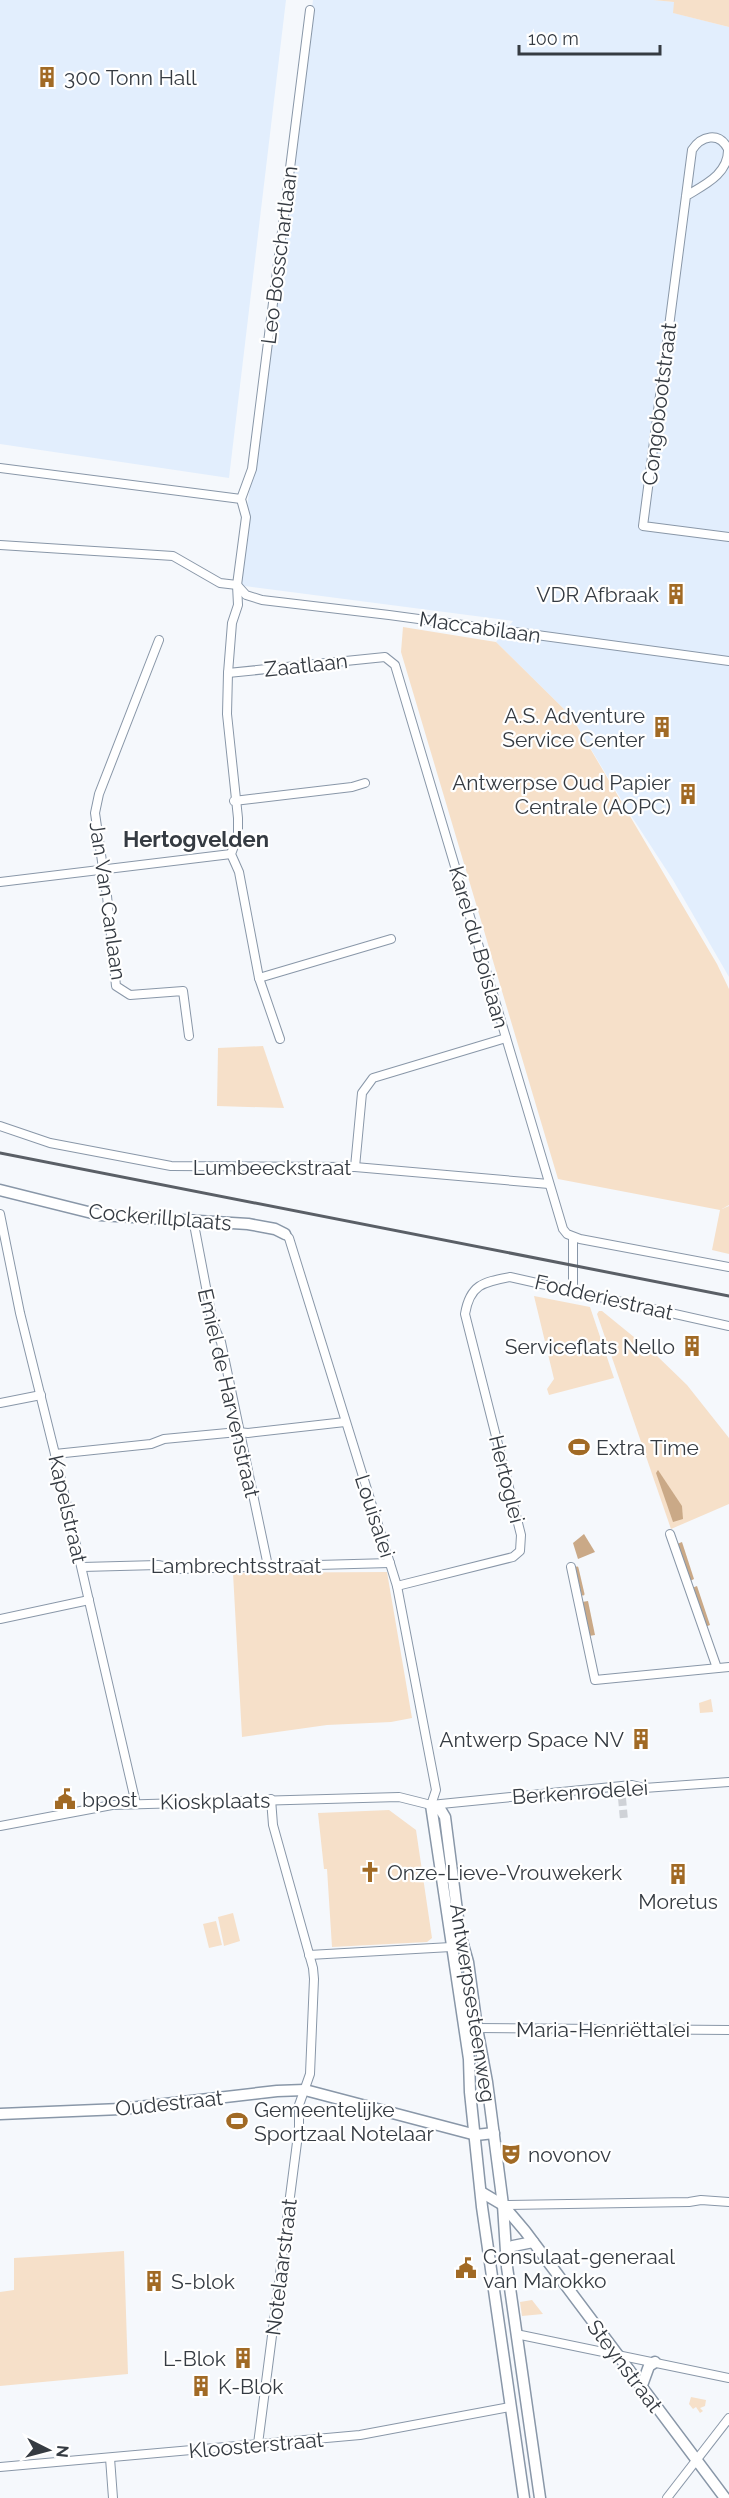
<svg xmlns="http://www.w3.org/2000/svg" width="729" height="2498" viewBox="0 0 729 2498" font-family="Raleway,sans-serif">
  <style>
    .built { fill: #e2eefd }
    .green { fill: #f6e0c9 }
    .water { fill: #caa987 }
    .lines { fill: none; stroke-linecap: round; stroke-linejoin: round }
    .stream { stroke: #caa987; stroke-width: 3 }
    .street-tunnel { stroke: #cfd2d7; stroke-width: 8; stroke-dasharray: 8 4; stroke-linecap: butt }
    .street-casing { stroke: #8997a8; stroke-width: 10 }
    .secondary-casing { stroke: #8997a8; stroke-width: 13 }
    .street { stroke: #fff; stroke-width: 8 }
    .secondary { stroke: #fff; stroke-width: 10 }
    .rail { stroke: #5a5f66; stroke-width: 3 }
    .labels { text-anchor: middle; dominant-baseline: central; stroke-width: 4.5; stroke-linejoin: round; paint-order: stroke }
    .poi-label { font-size: 21px; fill: #353b42; stroke: #fff; text-anchor: start }
    .street-label { font-size: 21px; fill: #353b42; stroke: #fff }
    .neighbourhood-label { font-size: 22px; font-weight: bold; fill: #353b42; stroke: #fff }
  </style>
  <rect width="100%" height="100%" fill="#f5f8fc"/>
  <g class="built">
    <path d="M0,0H286L229,478L0,444Z"/>
    <path d="M313,0H653L675,2L674,13L729,27V977L673,880L630,814L571,716L496,642L513,621L237,585Z"/>
  </g>
  <g class="green">
    <path d="M653,0H729V27L673,13L674,2Z"/>
    <path d="M403,627L496,642L571,716L717,964L729,989V1205L722,1209L729,1206V1254L712,1250L720,1210L558,1179L401,652Z"/>
    <path d="M263,1046L284,1108L217,1106L218,1048Z"/>
    <path d="M534,1296L590,1307L614,1378L549,1395L547,1389L554,1379Z"/>
    <path d="M599,1311H602L656,1355L687,1385L729,1438V1504L671,1529L597,1314Z"/>
    <path d="M387,1572L412,1718L391,1722L327,1725L242,1737L233,1573Z"/>
    <path d="M711,1699L713,1712L700,1713L699,1703Z"/>
    <path d="M389,1810L416,1830L432,1938L427,1942L332,1947L327,1869H324L318,1813Z"/>
    <path d="M233,1913L240,1941L224,1946L218,1917Z"/>
    <path d="M216,1921L222,1945L209,1948L203,1924Z"/>
    <path d="M124,2251L128,2374L0,2386V2292L14,2290V2258Z"/>
    <path d="M532,2300L543,2314L522,2316L520,2302Z"/>
    <path d="M691,2397L706,2400L705,2406L700,2408L703,2411L700,2413L696,2407L693,2409L689,2404Z"/>
  </g>
  <g class="water">
    <path d="M658,1470L682,1506L683,1519L673,1522L656,1473Z"/>
    <path d="M584,1534L595,1552L578,1559L573,1543Z"/>
    <path d="M682,1542L694,1579L690,1581L677,1544Z"/>
    <path d="M697,1586L710,1625L705,1627L692,1588Z"/>
    <path d="M588,1601L595,1635L589,1636L582,1602Z"/>
  </g>
  <g class="lines">
    <path class="stream" d="M577,1568L583,1594"/>
    <path class="street-tunnel" d="M622,1798L624,1820"/>
    <defs>
      <g id="street">
        <path d="M686,196C704,185 729,174 728,149C719,131 701,136 692,150L643,526L729,537"/>
        <path d="M0,468L241,499"/>
        <path d="M0,545L173,556L220,583L237,585"/>
        <path d="M237,585L246,595L262,600L389,615L729,661"/>
        <path d="M159,640L99,794L95,813L107,896L116,986L130,995L183,991L189,1036"/>
        <path d="M228,673L385,657L395,665L563,1229L567,1234L580,1239L729,1267"/>
        <path d="M234,801L352,787L365,783"/>
        <path d="M0,882L231,854"/>
        <path d="M259,978L391,939"/>
        <path d="M280,1039L259,978L239,872L231,854L238,835V818L227,714L228,673L232,623L238,605L237,585L246,517L241,499L252,469L310,10"/>
        <path d="M0,1126L50,1143L171,1166L355,1167L549,1184"/>
        <path d="M355,1167L362,1093L373,1078L506,1038"/>
        <path d="M0,1214L20,1313L55,1454L136,1804"/>
        <path d="M193,1219L213,1324L221,1342L268,1566"/>
        <path d="M285,1234L289,1238L397,1586L436,1790L431,1805"/>
        <path d="M573,1237V1289"/>
        <path d="M0,1403L41,1395"/>
        <path d="M55,1454L151,1444L164,1439L238,1432L248,1433L345,1422"/>
        <path d="M670,1534L717,1668"/>
        <path d="M82,1567L158,1565L178,1569L390,1563"/>
        <path d="M571,1567L595,1680L729,1667"/>
        <path d="M397,1586L513,1557L520,1551L521,1535L465,1314C470,1284 484,1282 510,1277L729,1326"/>
        <path d="M0,1619L89,1600"/>
        <path d="M0,1826L112,1805L399,1797L431,1805L632,1785L644,1788L729,1782"/>
        <path d="M309,1955L451,1947"/>
        <path d="M477,2028L729,2030"/>
        <path d="M503,2205L689,2202L701,2200L729,2202"/>
        <path d="M516,2334L729,2378"/>
        <path d="M258,2444L299,2127V2105L310,2074L314,1979L313,1968L273,1825L271,1799"/>
        <path d="M110,2458L113,2498"/>
        <path d="M0,2467L360,2435L510,2407"/>
        <path d="M667,2498L729,2418"/>
      </g>
      <g id="secondary">
        <path d="M0,1190L100,1215L248,1224L275,1229L285,1234"/>
        <path d="M0,2114L121,2109L277,2091L305,2090L476,2135L494,2133"/>
        <path d="M481,2192L503,2205L525,2231L725,2498"/>
        <path d="M507,2250L513,2246L533,2242"/>
        <path d="M641,2388L649,2366L655,2362"/>
        <path d="M524,2498L482,2207L470,2092L469,2059L431,1805L439,1807L445,1817L460,1934L468,1962L477,2028L487,2082L503,2205L507,2267L540,2498"/>
      </g>
    </defs>
    <use href="#street" class="street-casing"/>
    <use href="#secondary" class="secondary-casing"/>
    <use href="#street" class="street"/>
    <use href="#secondary" class="secondary"/>
    <path class="rail" d="M0,1153L729,1296"/>
  </g>
  <defs>
    <symbol id="building-bare" viewBox="-9 -9 18 18"><path d="M-4-6H4V6H1V3H-1V6H-4ZM-2.5-4.3h1.7v1.8h-1.7ZM.8-4.3h1.7v1.8H.8ZM-2.5-1h1.7V.8h-1.7ZM.8-1h1.7V.8H.8Z" fill="#a16a25" stroke="#fff" stroke-width="2.5" paint-order="stroke"/></symbol>
    <symbol id="stadium-bare" viewBox="-9 -9 18 18"><path d="M0-5a6.5 5 0 1 0 0 10a6.5 5 0 1 0 0-10ZM-3.5-1.8h7v3.6h-7Z" fill="#a16a25" stroke="#fff" stroke-width="2.5" paint-order="stroke"/></symbol>
    <symbol id="civic-bare" viewBox="-9 -9 18 18"><path d="M-.6-6.5H3V-4.5H.6V-3L4-1V1h2V6H-6V1h2V-1L-.6-3ZM-1.2 2.5V6h2.4V2.5Z" fill="#a16a25" stroke="#fff" stroke-width="2.5" paint-order="stroke"/></symbol>
    <symbol id="church-bare" viewBox="-9 -9 18 18"><path d="M-1.2-6h2.4v3.5h3.3v2.4h-3.3V6h-2.4V-.1h-3.3v-2.4h3.3Z" fill="#a16a25" stroke="#fff" stroke-width="2.5" paint-order="stroke"/></symbol>
    <symbol id="theatre-bare" viewBox="-9 -9 18 18"><path d="M-5-5.5Q0-4 5-5.5V0Q5 5 0 6Q-5 5-5 0ZM-3.3-2.5H-1v1.5H-3.3ZM1-2.5H3.3v1.5H1ZM-2.8 1Q0 5.5 2.8 1Z" fill="#a16a25" stroke="#fff" stroke-width="2.5" paint-order="stroke"/></symbol>
  </defs>
  <g fill-rule="evenodd">
    <use href="#building-bare" x="32" y="62" width="30" height="30"/>
    <use href="#building-bare" x="661" y="579" width="30" height="30"/>
    <use href="#building-bare" x="647" y="712" width="30" height="30"/>
    <use href="#building-bare" x="673" y="779" width="30" height="30"/>
    <use href="#building-bare" x="677" y="1331" width="30" height="30"/>
    <use href="#stadium-bare" x="564" y="1432" width="30" height="30"/>
    <use href="#building-bare" x="626" y="1724" width="30" height="30"/>
    <use href="#civic-bare" x="50" y="1784" width="30" height="30"/>
    <use href="#church-bare" x="355" y="1857" width="30" height="30"/>
    <use href="#building-bare" x="663" y="1859" width="30" height="30"/>
    <use href="#stadium-bare" x="222" y="2106" width="30" height="30"/>
    <use href="#theatre-bare" x="496" y="2139" width="30" height="30"/>
    <use href="#civic-bare" x="451" y="2253" width="30" height="30"/>
    <use href="#building-bare" x="139" y="2266" width="30" height="30"/>
    <use href="#building-bare" x="228" y="2343" width="30" height="30"/>
    <use href="#building-bare" x="186" y="2371" width="30" height="30"/>
  </g>
  <g class="labels">
    <g class="poi-label">
      <text x="64" y="77">300 Tonn Hall</text>
      <text x="659" y="594" text-anchor="end">VDR Afbraak</text>
      <text x="645" y="715" text-anchor="end">A.S. Adventure<tspan x="645" dy="24">Service Center</tspan></text>
      <text x="671" y="782" text-anchor="end">Antwerpse Oud Papier<tspan x="671" dy="24">Centrale (AOPC)</tspan></text>
      <text x="675" y="1346" text-anchor="end">Serviceflats Nello</text>
      <text x="596" y="1447">Extra Time</text>
      <text x="624" y="1739" text-anchor="end">Antwerp Space NV</text>
      <text x="82" y="1799">bpost</text>
      <text x="387" y="1872">Onze-Lieve-Vrouwekerk</text>
      <text x="678" y="1901" text-anchor="middle">Moretus</text>
      <text x="254" y="2109">Gemeentelijke<tspan x="254" dy="24">Sportzaal Notelaar</tspan></text>
      <text x="528" y="2154">novonov</text>
      <text x="483" y="2256">Consulaat-generaal<tspan x="483" dy="24">van Marokko</tspan></text>
      <text x="171" y="2281">S-blok</text>
      <text x="226" y="2358" text-anchor="end">L-Blok</text>
      <text x="218" y="2386">K-Blok</text>
    </g>
    <g class="street-label">
      <text transform="translate(279 255) rotate(-83)">Leo Bosschartlaan</text>
      <text transform="translate(659 404) rotate(-83)">Congobootstraat</text>
      <text transform="translate(480 627) rotate(8)">Maccabilaan</text>
      <text transform="translate(306 665) rotate(-6)">Zaatlaan</text>
      <text transform="translate(108 901) rotate(82)">Jan Van Canlaan</text>
      <text transform="translate(479 947) rotate(74)">Karel du Boislaan</text>
      <text x="272" y="1167">Lumbeeckstraat</text>
      <text transform="translate(160 1217) rotate(5)">Cockerillplaats</text>
      <text transform="translate(604 1297) rotate(13)">Fodderiestraat</text>
      <text transform="translate(229 1393) rotate(77)">Emiel de Harvenstraat</text>
      <text transform="translate(507 1479) rotate(76)">Hertoglei</text>
      <text transform="translate(68 1509) rotate(77)">Kapelstraat</text>
      <text transform="translate(375 1516) rotate(72)">Louisalei</text>
      <text x="236" y="1565">Lambrechtsstraat</text>
      <text transform="translate(580 1792) rotate(-4)">Berkenrodelei</text>
      <text transform="translate(215 1801) rotate(-1)">Kioskplaats</text>
      <text transform="translate(473 2003) rotate(81)">Antwerpsesteenweg</text>
      <text x="603" y="2029">Maria-Henriëttalei</text>
      <text transform="translate(169 2103) rotate(-6)">Oudestraat</text>
      <text transform="translate(281 2267) rotate(-83)">Notelaarstraat</text>
      <text transform="translate(625 2366) rotate(53)">Steynstraat</text>
      <text transform="translate(256 2445) rotate(-5)">Kloosterstraat</text>
    </g>
    <g class="neighbourhood-label">
      <text x="196" y="839">Hertogvelden</text>
    </g>
  </g>
  <g transform="translate(48 2450) rotate(96)" stroke="#ffffff" stroke-width="4.5" paint-order="stroke">
  <path d="M0-4.5L10 22L0 15L-10 22Z" fill="#353b42"/>
  <text y="-9" font-size="16" font-weight="bold" text-anchor="middle" fill="#353b42">N</text>
  </g>
  <path d="M519 45v9h141v-9" fill="none" stroke="#353b42" stroke-width="3"/>
  <text x="528" y="45" font-size="18" fill="#353b42" stroke="#ffffff" stroke-width="4.5" paint-order="stroke">100 m</text>
</svg>
